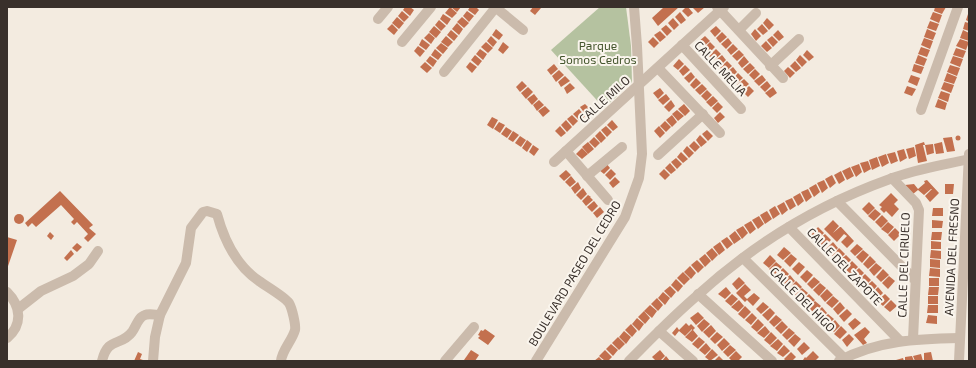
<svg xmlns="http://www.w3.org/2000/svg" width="976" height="368" viewBox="0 0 976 368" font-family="'Exo 2',sans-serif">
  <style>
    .green { fill: #b5c2a0 }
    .plaza { fill: #eadcc8 }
    .building { fill: #c3704e }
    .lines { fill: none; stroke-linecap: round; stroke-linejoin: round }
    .minor { stroke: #cbbbac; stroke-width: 10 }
    .labels { text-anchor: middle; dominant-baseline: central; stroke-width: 4; stroke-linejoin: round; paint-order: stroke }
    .park-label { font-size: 12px; fill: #46572f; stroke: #faf5ed }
    .street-label { font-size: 12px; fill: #39302b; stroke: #faf5ed }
  </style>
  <rect width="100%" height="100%" fill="#f3ebe0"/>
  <path class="green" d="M600,7H626L631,46L632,82L604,108L551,50Z"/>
  <circle class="plaza" cx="603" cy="61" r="5"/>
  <g class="building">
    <path d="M405,7H410L414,10L410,16L403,10Z"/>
    <path d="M450,7L457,13L452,18L445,13Z"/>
    <path d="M451,7H461L457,12Z"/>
    <path d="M470,7H476L479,10L475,15L468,10Z"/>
    <path d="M533,7L541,8L535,15L530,11Z"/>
    <path d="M664,7H679L658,26L652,18Z"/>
    <path d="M686,7H688L693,13L688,17L682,11Z"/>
    <path d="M694,7H705L698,13L693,8Z"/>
    <path d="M935,7H946L942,14L934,11Z"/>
    <path d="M402,11L409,17L404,22L398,16Z"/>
    <path d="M467,11L474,16L469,22L463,16Z"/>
    <path d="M969,11V22L966,20Z"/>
    <path d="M680,12L686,20L681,24L675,17Z"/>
    <path d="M933,12L942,15L939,23L930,19Z"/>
    <path d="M443,14L451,19L447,25L440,19Z"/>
    <path d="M397,17L404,23L399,29L392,23Z"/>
    <path d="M462,17L469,23L464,28L457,22Z"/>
    <path d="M673,18L679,25L674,30L668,23Z"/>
    <path d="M767,18L774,25L769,30L763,23Z"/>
    <path d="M439,20L446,26L441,31L435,25Z"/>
    <path d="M930,21L939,24L936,31L927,28Z"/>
    <path d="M965,22L969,23V31L963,29Z"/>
    <path d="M457,23L463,29L459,35L452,29Z"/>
    <path d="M392,24L398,30L394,35L387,29Z"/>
    <path d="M762,24L768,31L763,35L757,29Z"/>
    <path d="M666,25L672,31L667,36L661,29Z"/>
    <path d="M434,26L441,32L436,38L429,32Z"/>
    <path d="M716,26L721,31L715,37L710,31Z"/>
    <path d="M496,29L503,35L499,40L492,35Z"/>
    <path d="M755,29L761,36L756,41L751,34Z"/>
    <path d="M927,29L936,33L933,40L924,37Z"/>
    <path d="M451,30L458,36L454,41L447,35Z"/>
    <path d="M778,30L784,37L779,41L773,35Z"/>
    <path d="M963,30L969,33V41L960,38Z"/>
    <path d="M660,31L666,37L660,42L654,35Z"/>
    <path d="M722,32L727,37L720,43L716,38Z"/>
    <path d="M429,33L435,38L431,44L424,38Z"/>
    <path d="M446,36L453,42L448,47L441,42Z"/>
    <path d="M491,36L497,42L493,47L487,41Z"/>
    <path d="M705,36L710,41L703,47L698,42Z"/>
    <path d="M772,36L778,42L773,47L767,40Z"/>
    <path d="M653,37L659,43L654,48L648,42Z"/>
    <path d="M728,38L732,43L726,49L721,44Z"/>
    <path d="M924,38L933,41L930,49L921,45Z"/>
    <path d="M422,39L430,45L426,50L419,45Z"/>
    <path d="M960,39L969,42L966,50L956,46Z"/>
    <path d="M766,41L772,48L767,52L761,46Z"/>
    <path d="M486,42L493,48L488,53L481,47Z"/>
    <path d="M503,42L509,47L503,54L498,50Z"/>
    <path d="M710,42L715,47L709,53L704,48Z"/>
    <path d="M441,43L448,48L443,54L436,48Z"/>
    <path d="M733,44L738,49L731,55L727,50Z"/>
    <path d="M418,46L425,51L420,57L414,51Z"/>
    <path d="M921,47L930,50L927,57L918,54Z"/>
    <path d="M956,48L966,51L963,58L953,55Z"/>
    <path d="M435,49L442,55L438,60L431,55Z"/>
    <path d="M480,49L487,54L483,60L476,54Z"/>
    <path d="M716,49L721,54L714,60L709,56Z"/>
    <path d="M739,50L744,55L737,61L732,56Z"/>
    <path d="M807,50L814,57L809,61L803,55Z"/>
    <path d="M475,55L482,61L478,66L471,60Z"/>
    <path d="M722,55L726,60L720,66L715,61Z"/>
    <path d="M800,55L807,62L802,67L796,60Z"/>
    <path d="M918,55L927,59L924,66L915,63Z"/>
    <path d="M430,56L437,61L433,67L426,61Z"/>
    <path d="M744,56L749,62L742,68L738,63Z"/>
    <path d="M953,56L963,59L960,67L950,63Z"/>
    <path d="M679,59L684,64L678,70L673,66Z"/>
    <path d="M727,61L732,66L725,72L720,68Z"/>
    <path d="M795,61L801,68L796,72L790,66Z"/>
    <path d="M425,62L432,68L427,73L420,67Z"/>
    <path d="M470,62L477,67L472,73L466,67Z"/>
    <path d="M750,63L755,68L748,74L743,69Z"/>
    <path d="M554,64L558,69L551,75L547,70Z"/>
    <path d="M914,64L924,67L921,74L912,71Z"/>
    <path d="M685,65L690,70L683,76L679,71Z"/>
    <path d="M950,65L960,68L957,76L947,72Z"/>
    <path d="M733,67L737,72L731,78L726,73Z"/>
    <path d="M788,67L795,73L790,78L784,71Z"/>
    <path d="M755,69L760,74L754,80L749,75Z"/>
    <path d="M559,70L564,75L556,82L552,76Z"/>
    <path d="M691,72L695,77L689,83L684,78Z"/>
    <path d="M738,73L743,78L736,84L732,80Z"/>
    <path d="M947,73L957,77L954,84L944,81Z"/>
    <path d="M762,75L766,80L759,86L754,81Z"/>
    <path d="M911,75L920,78L917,86L908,82Z"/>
    <path d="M565,76L570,81L561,87L558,82Z"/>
    <path d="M696,78L701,83L694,89L690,85Z"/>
    <path d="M744,79L749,84L742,90L737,85Z"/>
    <path d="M522,81L527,86L520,92L516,87Z"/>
    <path d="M767,81L771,86L765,92L760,87Z"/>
    <path d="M944,82L954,85L951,93L941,89Z"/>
    <path d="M570,83L575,88L567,94L564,88Z"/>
    <path d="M702,84L707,89L700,95L695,90Z"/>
    <path d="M749,86L754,91L748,97L743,92Z"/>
    <path d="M907,86L916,89L912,96L904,93Z"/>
    <path d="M528,87L533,92L526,99L521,93Z"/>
    <path d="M773,87L777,93L770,98L765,93Z"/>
    <path d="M660,88L664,93L658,99L653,93Z"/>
    <path d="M707,90L712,95L706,101L701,96Z"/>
    <path d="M941,91L950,94L948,102L938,98Z"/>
    <path d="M534,94L538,99L532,105L527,99Z"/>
    <path d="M666,94L670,99L663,105L658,100Z"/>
    <path d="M713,96L718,101L711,107L706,102Z"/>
    <path d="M938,99L947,103L945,110L935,107Z"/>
    <path d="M539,100L544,105L537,111L533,105Z"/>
    <path d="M671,100L675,106L669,112L664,107Z"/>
    <path d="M718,102L723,107L717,113L712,108Z"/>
    <path d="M585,104L591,110L586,115L580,107Z"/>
    <path d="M684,104L690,111L685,116L678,109Z"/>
    <path d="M545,106L550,111L543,117L538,111Z"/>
    <path d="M579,109L585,116L580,121L573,114Z"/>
    <path d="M677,110L684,116L678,121L672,114Z"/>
    <path d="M720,112L725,117L718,123L714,118Z"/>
    <path d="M572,115L578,121L573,126L567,119Z"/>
    <path d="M672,115L677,122L672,127L666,120Z"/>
    <path d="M492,117L498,120L493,129L487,125Z"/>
    <path d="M566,120L572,127L567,132L561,125Z"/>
    <path d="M612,120L618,127L613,131L607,125Z"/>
    <path d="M665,121L671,127L666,132L660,126Z"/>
    <path d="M499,122L505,125L500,133L494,129Z"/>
    <path d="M560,126L566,133L561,137L555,131Z"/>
    <path d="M606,126L612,132L607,137L601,130Z"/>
    <path d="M659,126L665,133L660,138L654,131Z"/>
    <path d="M506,127L512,131L507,138L501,134Z"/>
    <path d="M707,130L713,136L708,141L702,134Z"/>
    <path d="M513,131L519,135L513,142L508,139Z"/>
    <path d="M600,131L606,138L601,143L595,136Z"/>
    <path d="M700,135L707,142L701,147L696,140Z"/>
    <circle cx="958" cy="138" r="2.5"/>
    <path d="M520,136L526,140L521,147L515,143Z"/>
    <path d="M594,137L600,143L595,148L589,142Z"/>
    <path d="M952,137L955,151L947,152L943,138Z"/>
    <path d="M527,140L532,144L527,152L522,148Z"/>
    <path d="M694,141L700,147L695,152L689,146Z"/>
    <path d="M588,142L594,149L588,154L582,147Z"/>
    <path d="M924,142L925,145H923L927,161L918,163L915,145Z"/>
    <path d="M942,142L944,153L936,154L934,144Z"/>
    <path d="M933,144L934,153L927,155L925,145Z"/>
    <path d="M533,145L539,149L534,156L529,152Z"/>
    <path d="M687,146L694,153L689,158L683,151Z"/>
    <path d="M914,147L916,156L909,159L906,149Z"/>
    <path d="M582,148L588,154L582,159L576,154Z"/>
    <path d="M904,149L907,158L900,162L897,151Z"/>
    <path d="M681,152L688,159L683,163L677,157Z"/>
    <path d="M895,152L898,161L891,164L887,154Z"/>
    <path d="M886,154L889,163L882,167L878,157Z"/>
    <path d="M877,157L880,166L872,170L869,160Z"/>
    <path d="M676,158L682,164L677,169L671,162Z"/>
    <path d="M868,161L871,169L864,173L860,163Z"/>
    <path d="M606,163L610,168L604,174L599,170Z"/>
    <path d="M670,163L676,170L671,174L665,168Z"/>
    <path d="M859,164L862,172L856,177L851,167Z"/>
    <path d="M850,167L854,176L847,180L842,171Z"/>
    <path d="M611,169L616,174L610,180L605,175Z"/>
    <path d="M664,169L670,175L665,180L659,174Z"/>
    <path d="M566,170L571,175L564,181L559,176Z"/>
    <path d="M841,171L845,180L839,184L834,175Z"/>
    <path d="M832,175L836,183L830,188L825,179Z"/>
    <path d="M571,176L576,182L570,187L565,182Z"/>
    <path d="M615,177L620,182L613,188L609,183Z"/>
    <path d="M824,180L828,188L822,193L817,183Z"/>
    <path d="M927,180L939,193L930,202L925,196L932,189H931L924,195L918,190L913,194L905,185L914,184L918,189L925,183L924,181Z"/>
    <path d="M578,182L581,188L575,194L571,188Z"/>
    <path d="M816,184L820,192L814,197L809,188Z"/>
    <path d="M945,184H954L953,194H945Z"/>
    <path d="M583,188L587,194L581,200L576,195Z"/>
    <path d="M808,189L812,197L806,202L801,192Z"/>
    <path d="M60,191L93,225L89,228L96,234L88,242L84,238L88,234L77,222L74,225L71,222L74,219L61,205L36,227L32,223L28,227L25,223Z"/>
    <path d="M800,193L804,201L798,206L793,197Z"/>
    <path d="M891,193L898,200L894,204L899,209L892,217L886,211L884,213L880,209L882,207L879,205Z"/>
    <path d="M588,195L591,197H590L593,200L586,206L582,201Z"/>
    <path d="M792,198L796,206L790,210L785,201Z"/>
    <path d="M594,201L598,206L592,212L587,207Z"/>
    <path d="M784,202L788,210L782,215L777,206Z"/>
    <path d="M869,202L875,208L868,215L862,209Z"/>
    <path d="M775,206L780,214L773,219L769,210Z"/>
    <path d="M600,207L604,212L597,218L593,213Z"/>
    <path d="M933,208H943V216H932Z"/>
    <path d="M875,209L881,214L874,221L868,216Z"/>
    <path d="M767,211L772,219L765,224L760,215Z"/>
    <circle cx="19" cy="219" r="5"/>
    <path d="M882,215L888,221L881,228L875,222Z"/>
    <path d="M759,216L764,224L758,229L752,220Z"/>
    <path d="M833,220L839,226L833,233L840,227H841L854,241L847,248L841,242L847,236L844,234L837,242L824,229Z"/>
    <path d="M932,220L943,221L942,228H932Z"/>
    <path d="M751,221L756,229L750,234L744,225Z"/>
    <path d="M888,222L894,227L888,234L881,229Z"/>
    <path d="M743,226L748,233L742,239L736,230Z"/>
    <path d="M818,227L824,233L817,240L811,235Z"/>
    <path d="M895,228L901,234L894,241L888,235Z"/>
    <path d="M735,231L741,239L734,244L729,236Z"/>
    <path d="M50,232L54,236L51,240L47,236Z"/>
    <path d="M932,232H942L941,240H931Z"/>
    <path d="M825,234L831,240L824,247L817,241Z"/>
    <path d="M7,237L17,240L7,269Z"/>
    <path d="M727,237L733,244L727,249L721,241Z"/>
    <path d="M931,241L941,242V249H931Z"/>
    <path d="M720,242L725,250L719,255L713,247Z"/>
    <path d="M833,242L838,248L832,254L826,249Z"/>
    <path d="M77,243L82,247L77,252L72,248Z"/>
    <path d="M857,244L863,249L855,256L850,251Z"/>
    <path d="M784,247L791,253L783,260L777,255Z"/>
    <path d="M712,248L718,255L712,261L706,253Z"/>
    <path d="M839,248L845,254L838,261L832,256Z"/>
    <path d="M71,250L74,254L67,261L64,258Z"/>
    <path d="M863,250L869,255L862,263L856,257Z"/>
    <path d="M931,250L941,251V259L930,258Z"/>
    <path d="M705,254L711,261L705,267L699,259Z"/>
    <path d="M791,254L797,259L790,267L784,261Z"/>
    <path d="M770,255L776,261L769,268L763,263Z"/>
    <path d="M846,255L851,260L844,267L838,262Z"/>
    <path d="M870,256L876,262L868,269L863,264Z"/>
    <path d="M930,259L940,260V268L930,267Z"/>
    <path d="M697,260L704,267L698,273L691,265Z"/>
    <path d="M852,261L858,267L851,274L845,269Z"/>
    <path d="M776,262L782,267L775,274L769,269Z"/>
    <path d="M799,262L805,267L798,275L792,269Z"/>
    <path d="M876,263L882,268L874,276L869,270Z"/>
    <path d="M690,266L696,273L691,279L684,272Z"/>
    <path d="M783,268L789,274L782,281L776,275Z"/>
    <path d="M859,268L864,273L857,280L851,275Z"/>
    <path d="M930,268L940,269V277L929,276Z"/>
    <path d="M883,269L889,275L881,282L876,277Z"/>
    <path d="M807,270L813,275L806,283L800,277Z"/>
    <path d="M683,272L690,279L684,285L677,278Z"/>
    <path d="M865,274L871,280L864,287L858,281Z"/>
    <path d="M790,275L795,281L788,287L782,282Z"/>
    <path d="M889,276L895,281L888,289L882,283Z"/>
    <path d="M739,277L745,283L737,290L732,284Z"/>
    <path d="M814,277L820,282L812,289L807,284Z"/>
    <rect x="929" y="278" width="10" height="8"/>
    <path d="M676,279L683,286L678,292L671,285Z"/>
    <path d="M796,281L802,287L795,294L789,289Z"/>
    <path d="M872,281L877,286L871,293L864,288Z"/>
    <path d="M820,283L826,288L819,296L813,290Z"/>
    <path d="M745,284L751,290L744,296L747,299L754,293L760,298L753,306L747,300L745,302L736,293Z"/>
    <path d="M670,286L676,292L671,298L664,291Z"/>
    <path d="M726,287L731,293L725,299L718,294Z"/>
    <path d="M878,287L883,293L877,299L871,294Z"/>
    <path d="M929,287H939L938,295H928Z"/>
    <path d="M802,288L808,293L801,300L795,295Z"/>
    <path d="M827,289L833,295L825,302L820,296Z"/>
    <path d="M663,292L670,298L665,305L658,298Z"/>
    <path d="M732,294L738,299L731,306L725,301Z"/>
    <path d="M809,294L815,300L808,307L802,301Z"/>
    <path d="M885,294L890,299L883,306L877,301Z"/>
    <path d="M833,296L839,301L832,308L826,303Z"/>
    <rect x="928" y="296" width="10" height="8"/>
    <path d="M657,298L663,305L658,311L651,304Z"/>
    <path d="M739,300L744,306L738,312L731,307Z"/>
    <path d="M891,300L897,306L890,312L884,307Z"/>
    <path d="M815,301L821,306L814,313L808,308Z"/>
    <path d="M763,302L769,307L761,314L756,309Z"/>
    <path d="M840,302L845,308L838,315L833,309Z"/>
    <path d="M650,305L657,311L652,318L644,311Z"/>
    <path d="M928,305H938V313H927Z"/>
    <path d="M745,306L751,312L744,319L738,314Z"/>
    <path d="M822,307L827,313L821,319L815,314Z"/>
    <path d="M770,308L775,313L768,321L762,315Z"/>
    <path d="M847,309L852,314L844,322L839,316Z"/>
    <path d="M644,311L650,318L645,324L638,317Z"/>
    <path d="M698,312L704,318L696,325L690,318Z"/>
    <path d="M752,313L757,318L751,325L745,320Z"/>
    <path d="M828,314L834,319L827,326L821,321Z"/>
    <path d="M776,315L782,320L774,327L769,322Z"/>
    <path d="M928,315L937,316V324L926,323Z"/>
    <path d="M637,318L644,324L639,331L632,324Z"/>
    <path d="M855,318L861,323L853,330L848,324Z"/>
    <path d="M704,319L710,324L702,332L697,326Z"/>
    <path d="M758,319L764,325L757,332L751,327Z"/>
    <path d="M835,320L840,326L834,332L828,327Z"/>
    <path d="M782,321L788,327L781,334L775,328Z"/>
    <path d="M686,323L689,326L691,324L695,328L693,330L698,336L692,342L685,337L692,330V329L685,336L679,331L675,336L672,333L677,327L679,330Z"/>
    <path d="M631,324L637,331L632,337L625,330Z"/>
    <path d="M711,325L716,331L709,338L703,332Z"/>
    <path d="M765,326L770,332L764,338L757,333Z"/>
    <path d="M841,326L847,332L840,339L834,334Z"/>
    <path d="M865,327L870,332L864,339L867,343L863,345L854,335Z"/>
    <path d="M789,328L795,333L787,340L782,335Z"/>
    <path d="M485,329L495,336L488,345L478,338L480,336L478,335L481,330L483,331Z"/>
    <path d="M624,331L631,337L626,344L619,337Z"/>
    <path d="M717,332L723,337L715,344L710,339Z"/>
    <path d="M771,332L777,338L770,345L764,340Z"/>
    <path d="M795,334L801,339L794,347L788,341Z"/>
    <path d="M849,334L854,339L847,347L842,340Z"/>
    <path d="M618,337L625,344L619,350L612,343Z"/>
    <path d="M699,337L705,342L698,349L692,344Z"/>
    <path d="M724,338L730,344L722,351L717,345Z"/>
    <path d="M778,339L783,344L777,351L770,346Z"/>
    <path d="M804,342L810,348L802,355L797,349Z"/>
    <path d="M706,343L711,349L705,355L699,350Z"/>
    <path d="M611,344L618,350L613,356L606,349Z"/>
    <path d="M730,345L736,350L728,357L723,352Z"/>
    <path d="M784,345L790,351L783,357L777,353Z"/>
    <path d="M712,349L718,355L710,361L705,357Z"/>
    <path d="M471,350L479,355L475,361H466L464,360Z"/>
    <path d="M605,350L612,357L608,361H605L599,356Z"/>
    <path d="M660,350L665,356L660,361H656L652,357Z"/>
    <path d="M736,351L742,357L738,361H732L729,358Z"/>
    <path d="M813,351L819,357L815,361H808L807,360L804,361L803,360L805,357L806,358Z"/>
    <path d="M138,352L142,354L140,359L146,361H134Z"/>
    <path d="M791,352L796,357L792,361H786L784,359Z"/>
    <path d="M931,352L933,361H924V353Z"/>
    <path d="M921,354L923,361H915L913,356Z"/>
    <path d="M666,356L670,361H662Z"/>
    <path d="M719,356L724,361H714Z"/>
    <path d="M912,356L914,361H905V357Z"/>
    <path d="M599,357L603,361H594Z"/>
    <path d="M903,358L904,361H896V360Z"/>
  </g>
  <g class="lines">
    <g class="minor">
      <path d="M495,7L523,30"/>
      <path d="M717,7L783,78"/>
      <path d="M378,19L388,7"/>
      <path d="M739,30L756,13"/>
      <path d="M402,42L431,7"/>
      <path d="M682,45L741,109"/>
      <path d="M770,66L799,39"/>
      <path d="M658,68L720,133"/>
      <path d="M444,72L496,7"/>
      <path d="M921,110L958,7"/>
      <path d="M566,151L608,200"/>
      <path d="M658,155L703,114"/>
      <path d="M554,162L724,7"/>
      <path d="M587,176L622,147"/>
      <path d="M892,178L916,203L919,210L913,339"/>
      <path d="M837,201L915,280"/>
      <path d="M789,227L900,341"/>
      <path d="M743,258L844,358"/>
      <path d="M7,292C21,306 23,325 7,338"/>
      <path d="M698,294L772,361"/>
      <path d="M18,309L41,291L73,276L89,264L98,251"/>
      <path d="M659,331L693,361"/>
      <path d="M102,361C108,336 121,347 132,332C136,327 138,317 145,315C149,313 156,315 160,315"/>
      <path d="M153,361L155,337L160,315L186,263L191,228L203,212L207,211L217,214C224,240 237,266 259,281C266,286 285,297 289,303C292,308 296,325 295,330C292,341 282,350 281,361"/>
      <path d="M445,361L474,327"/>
      <path d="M536,361L625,217L639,178L642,154L637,46L634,7"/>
      <path d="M629,361C652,338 674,315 699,294C754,244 820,204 890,179C915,169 943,165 969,159"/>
      <path d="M839,361C878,340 917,339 960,338"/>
      <path d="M959,361L969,154"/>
    </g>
  </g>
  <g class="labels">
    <g class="park-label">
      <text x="598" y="45">Parque<tspan x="598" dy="14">Somos Cedros</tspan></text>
    </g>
    <g class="street-label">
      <text transform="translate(721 68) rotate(47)">CALLE MELIA</text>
      <text transform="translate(604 99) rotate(-42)">CALLE MILO</text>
      <text transform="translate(951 257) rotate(-87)">AVENIDA DEL FRESNO</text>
      <text transform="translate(903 265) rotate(-88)">CALLE DEL CIRUELO</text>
      <text transform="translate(845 266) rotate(46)">CALLE DEL ZAPOTE</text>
      <text transform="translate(574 273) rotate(-59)">BOULEVARD PASEO DEL CEDRO</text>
      <text transform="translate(803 299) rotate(45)">CALLE DEL HIGO</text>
    </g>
  </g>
  <rect width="976" height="368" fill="none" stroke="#39302b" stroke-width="16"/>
</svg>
